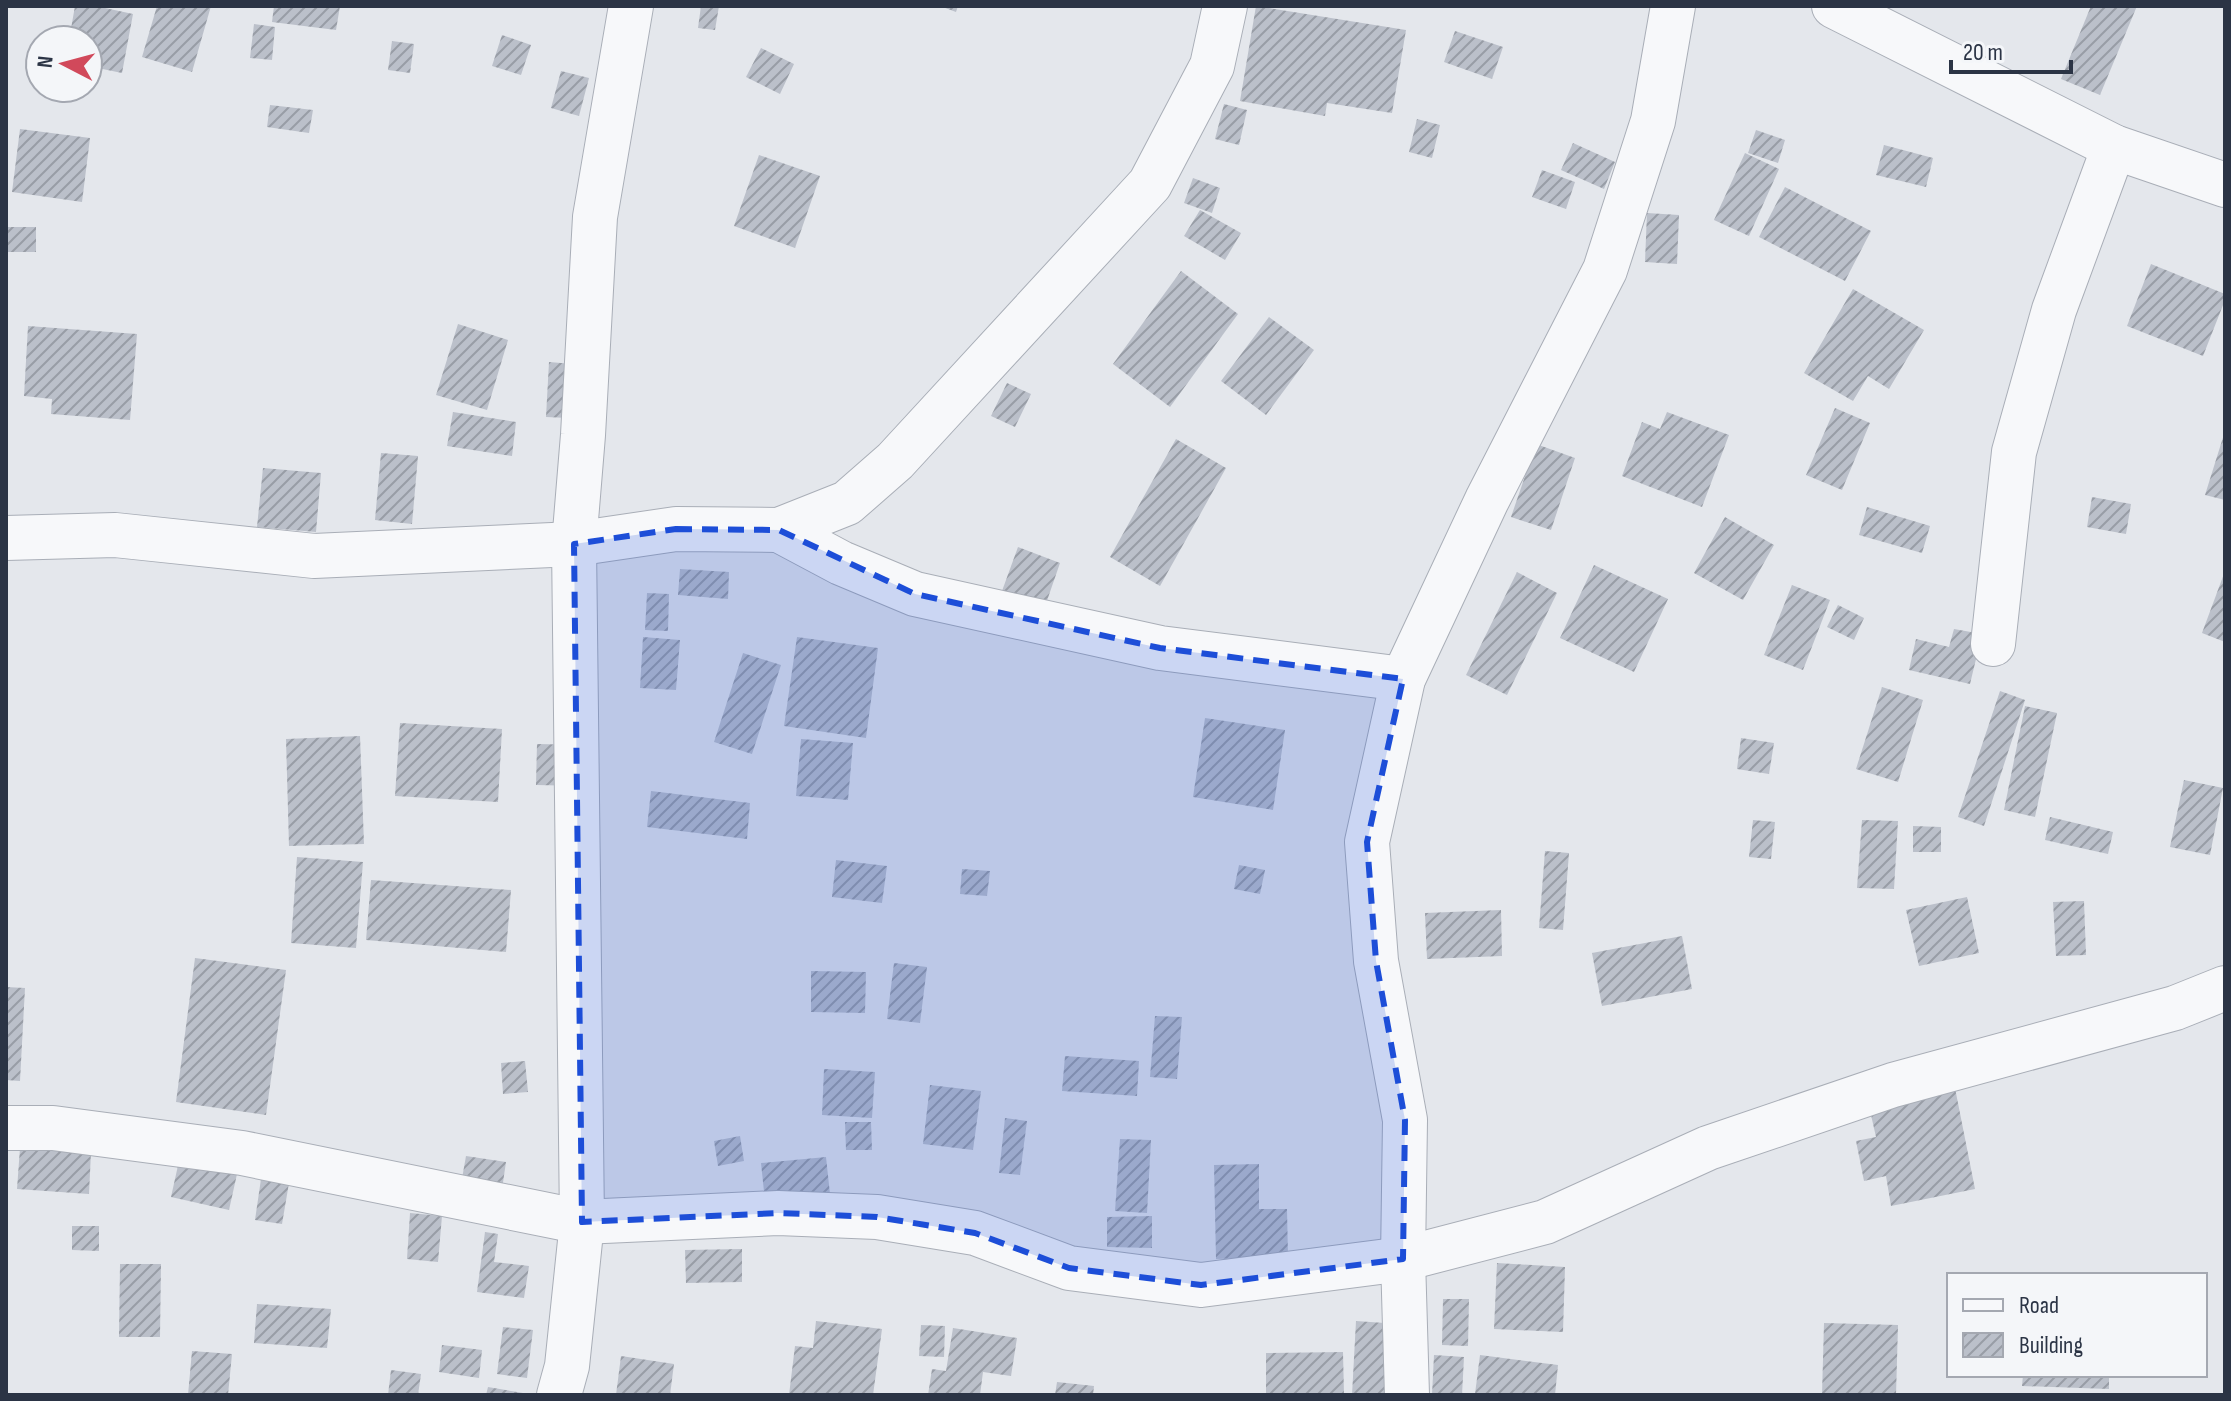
<svg xmlns="http://www.w3.org/2000/svg" width="2231" height="1401" viewBox="0 0 2231 1401" font-family="'Sofia Sans Condensed',sans-serif">
  <style>
    .building { fill: url(#building-hatch) }
    .lines { fill: none; stroke-linecap: round; stroke-linejoin: round }
    .street-casing { stroke: #a9aeb7; stroke-width: 46 }
    .street { stroke: #f7f8fa; stroke-width: 44 }
    .marked { fill: #1d4ed8; fill-opacity: 0.2; stroke: #1d4ed8; stroke-width: 6; stroke-dasharray: 16 10; stroke-linejoin: round }
  </style>
  <defs>
    <pattern id="building-hatch" width="6" height="6" patternUnits="userSpaceOnUse" patternTransform="scale(2)"><rect width="6" height="6" fill="#bbc0ca"/><path d="M-1 1l2-2M0 6l6-6M5 7l2-2" fill="none" stroke="#989da6"/></pattern>
  </defs>
  <rect width="100%" height="100%" fill="#e4e7ec"/>
  <g class="building">
    <path d="M75,6H105V8L133,14L122,73L88,66V40H69Z"/>
    <path d="M157,6H211L192,72L142,57Z"/>
    <path d="M274,6H340L336,30L272,22Z"/>
    <path d="M701,6H719L715,30L698,28Z"/>
    <path d="M940,6H958L956,12Z"/>
    <path d="M1256,6L1406,30L1392,113L1327,103L1325,116L1240,101Z"/>
    <path d="M2091,6H2137L2100,95L2061,79Z"/>
    <path d="M254,24L275,27L272,60L250,58Z"/>
    <path d="M1455,31L1503,47L1492,79L1444,62Z"/>
    <path d="M502,35L531,45L521,75L492,66Z"/>
    <path d="M392,41L414,44L410,73L388,70Z"/>
    <path d="M761,48L794,64L780,94L746,77Z"/>
    <path d="M561,71L589,78L579,116L551,108Z"/>
    <path d="M1224,104L1247,110L1239,145L1215,139Z"/>
    <path d="M270,105L313,110L309,133L267,127Z"/>
    <path d="M1417,119L1440,125L1432,158L1409,152Z"/>
    <path d="M20,129L90,138L82,202L12,192Z"/>
    <path d="M1756,130L1785,140L1778,163L1748,153Z"/>
    <path d="M1573,143L1615,162L1604,189L1561,170Z"/>
    <path d="M1884,145L1933,158L1926,187L1876,175Z"/>
    <path d="M1745,153L1779,169L1749,236L1714,220Z"/>
    <path d="M759,155L820,176L795,248L734,226Z"/>
    <path d="M1542,170L1575,182L1566,209L1532,197Z"/>
    <path d="M1193,178L1220,188L1212,213L1184,203Z"/>
    <path d="M1785,187L1871,231L1845,281L1759,237Z"/>
    <path d="M1200,210L1241,233L1225,260L1184,236Z"/>
    <path d="M1647,213L1679,215L1677,264L1645,262Z"/>
    <rect x="6" y="227" width="30" height="25"/>
    <path d="M2151,264L2225,294V300L2203,356L2127,326Z"/>
    <path d="M1181,271L1238,314L1170,407L1113,364Z"/>
    <path d="M1853,289L1924,330L1889,389L1868,376L1853,401L1804,373Z"/>
    <path d="M1269,317L1314,350L1266,415L1221,381Z"/>
    <path d="M458,324L508,340L487,410L436,395Z"/>
    <path d="M28,326L137,334L130,420L51,414L52,399L24,396Z"/>
    <path d="M549,362L573,364L568,418L546,417Z"/>
    <path d="M1007,383L1031,394L1015,427L991,416Z"/>
    <path d="M1835,408L1870,423L1842,490L1806,475Z"/>
    <path d="M453,412L516,422L512,456L447,446Z"/>
    <path d="M1667,412L1729,435L1702,507L1622,476L1642,422L1660,429Z"/>
    <path d="M2225,431V500L2205,495Z"/>
    <path d="M1176,439L1226,468L1160,586L1110,557Z"/>
    <path d="M1536,444L1575,458L1551,530L1511,517Z"/>
    <path d="M381,453L418,456L412,524L375,520Z"/>
    <path d="M263,468L321,473L316,532L257,527Z"/>
    <path d="M2092,497L2131,504L2126,534L2087,527Z"/>
    <path d="M1867,507L1930,526L1922,553L1859,535Z"/>
    <path d="M1725,517L1774,545L1743,600L1694,573Z"/>
    <path d="M1018,547L1060,563L1041,618L998,602Z"/>
    <path d="M1594,565L1668,599L1634,672L1560,638Z"/>
    <path d="M680,569L729,572L728,599L678,595Z"/>
    <path d="M2225,571V642L2202,633Z"/>
    <path d="M1517,572L1557,593L1507,695L1466,675Z"/>
    <path d="M1792,585L1830,600L1803,670L1764,655Z"/>
    <path d="M647,593L669,594L668,631L645,630Z"/>
    <path d="M1838,605L1864,618L1854,640L1827,627Z"/>
    <path d="M1954,629L1982,634L1970,684L1909,670L1916,639L1949,647Z"/>
    <path d="M643,637L680,640L676,690L640,688Z"/>
    <path d="M797,637L878,648L866,738L784,726Z"/>
    <path d="M743,653L781,665L752,754L714,742Z"/>
    <path d="M1882,687L1923,700L1898,782L1856,769Z"/>
    <path d="M2000,691L2025,700L1984,826L1958,817Z"/>
    <path d="M2025,706L2057,713L2035,817L2004,810Z"/>
    <path d="M1205,718L1285,730L1273,810L1193,797Z"/>
    <path d="M400,723L502,729L498,802L395,796Z"/>
    <path d="M360,736L364,844L289,846L286,739Z"/>
    <path d="M1741,738L1774,743L1769,774L1737,769Z"/>
    <path d="M801,739L853,743L848,800L796,796Z"/>
    <path d="M537,744L583,745L582,786L536,785Z"/>
    <path d="M2184,780L2223,788L2210,855L2170,847Z"/>
    <path d="M651,791L750,803L747,839L647,827Z"/>
    <path d="M2050,817L2113,832L2108,854L2045,840Z"/>
    <path d="M1753,820L1775,822L1771,859L1749,857Z"/>
    <path d="M1862,820L1898,821L1894,889L1857,888Z"/>
    <path d="M1913,826L1941,827V852H1913Z"/>
    <path d="M1545,851L1569,853L1563,930L1539,928Z"/>
    <path d="M297,857L363,862L356,948L291,943Z"/>
    <path d="M836,860L887,866L882,903L832,897Z"/>
    <path d="M1239,865L1265,870L1260,894L1234,889Z"/>
    <path d="M962,869L990,871L987,896L960,894Z"/>
    <path d="M371,880L511,890L506,952L366,940Z"/>
    <path d="M1967,897L1979,953L1919,966L1906,910Z"/>
    <path d="M2084,901L2086,955L2056,956L2053,902Z"/>
    <path d="M1501,910L1502,956L1427,959L1425,913Z"/>
    <path d="M1682,936L1692,989L1602,1006L1592,953Z"/>
    <path d="M195,958L286,970L266,1115L176,1102Z"/>
    <path d="M894,963L927,967L920,1023L887,1019Z"/>
    <path d="M811,971L866,972L865,1013L811,1012Z"/>
    <path d="M6,987L25,988L20,1081L6,1080Z"/>
    <path d="M1155,1016L1182,1017L1177,1079L1150,1077Z"/>
    <path d="M1065,1056L1139,1061L1137,1096L1062,1091Z"/>
    <path d="M525,1061L528,1092L503,1094L501,1063Z"/>
    <path d="M824,1069L875,1072L872,1118L822,1115Z"/>
    <path d="M930,1085L981,1091L973,1150L923,1144Z"/>
    <path d="M1955,1088L1975,1189L1891,1206L1886,1176L1864,1181L1856,1141L1876,1137L1869,1106Z"/>
    <path d="M1005,1118L1027,1121L1020,1175L999,1173Z"/>
    <path d="M845,1122H871L872,1150H846Z"/>
    <path d="M740,1136L744,1161L718,1166L714,1141Z"/>
    <path d="M1120,1139L1151,1140L1147,1213L1115,1211Z"/>
    <path d="M20,1148L91,1152L89,1194L17,1189Z"/>
    <path d="M466,1156L506,1162L501,1196L460,1190Z"/>
    <path d="M826,1157L830,1194L765,1201L761,1163Z"/>
    <path d="M179,1161L237,1174L229,1210L171,1197Z"/>
    <path d="M1259,1164V1209H1287L1288,1257L1216,1259L1214,1165Z"/>
    <path d="M261,1179L289,1183L282,1224L255,1220Z"/>
    <path d="M410,1213L442,1216L438,1262L407,1259Z"/>
    <path d="M1152,1216V1248L1107,1247V1217Z"/>
    <path d="M72,1226H99V1251L72,1250Z"/>
    <path d="M485,1232L498,1234L494,1262L529,1266L524,1298L477,1292Z"/>
    <path d="M742,1249V1282L686,1283L685,1250Z"/>
    <path d="M1497,1263L1565,1267L1563,1332L1494,1329Z"/>
    <path d="M120,1264H161L160,1337H119Z"/>
    <path d="M1443,1299H1469L1468,1346L1442,1345Z"/>
    <path d="M257,1304L331,1309L327,1348L254,1343Z"/>
    <path d="M816,1321L882,1329L873,1395H789L795,1346L813,1348Z"/>
    <path d="M1356,1321L1399,1324L1394,1395H1352Z"/>
    <path d="M1824,1323L1898,1325L1896,1395H1822Z"/>
    <path d="M921,1325L945,1326L944,1357L919,1356Z"/>
    <path d="M503,1327L533,1330L527,1378L497,1374Z"/>
    <path d="M953,1328L1017,1338L1011,1376L983,1372L980,1395H928L932,1369L946,1371Z"/>
    <path d="M442,1345L482,1350L479,1378L439,1372Z"/>
    <path d="M192,1351L232,1354L228,1395H188Z"/>
    <path d="M1343,1352L1344,1395H1266V1353Z"/>
    <path d="M1434,1355L1464,1357L1462,1395H1432Z"/>
    <path d="M1480,1355L1558,1365L1555,1395L1475,1394Z"/>
    <path d="M621,1356L674,1364L670,1395H616Z"/>
    <path d="M391,1370L421,1374L418,1395H388Z"/>
    <path d="M2023,1375H2109V1389L2022,1386Z"/>
    <path d="M1057,1382L1094,1386L1093,1395H1055Z"/>
    <path d="M488,1387L523,1393V1395H486Z"/>
  </g>
  <g class="lines">
    <defs>
      <g id="street">
        <path d="M1834,6L2114,147L2225,185"/>
        <path d="M779,530L841,563L915,594L1160,648L1403,679"/>
        <path d="M6,538L115,535L314,556L574,544L676,529L779,530L847,503L895,461L1150,184L1212,66L1225,6"/>
        <path d="M1993,644L2014,452L2054,310L2114,147"/>
        <path d="M6,1128H53L242,1153L582,1222L778,1213L877,1217L975,1233L1069,1268L1201,1285L1403,1259L1545,1222L1708,1148L1893,1085L2175,1008L2225,988"/>
        <path d="M559,1395L567,1366L582,1222L574,544L583,435L595,217L631,6"/>
        <path d="M1407,1395L1403,1259L1405,1120L1376,961L1367,842L1403,679L1487,500L1605,270L1653,121L1673,6"/>
      </g>
    </defs>
    <use href="#street" class="street-casing"/>
    <use href="#street" class="street"/>
  </g>
  <path class="marked" d="M676,529L779,530L915,594L1160,648L1403,679L1367,842L1376,961L1405,1120L1403,1259L1201,1285L1069,1268L975,1233L877,1217L778,1213L582,1222L574,544Z"/>
  <rect width="2231" height="1401" fill="none" stroke="#2b3445" stroke-width="16"/>
  <rect x="1947" y="1273" width="260" height="104" fill="#f4f6f9" stroke="#a4a8b1" stroke-width="2"/>
  <rect x="1963" y="1299" width="40" height="12" fill="#f7f8fa" stroke="#a4a8b1" stroke-width="2"/>
  <text x="2019" y="1313" font-size="24" fill="#2b3445">Road</text>
  <rect x="1963" y="1333" width="40" height="24" fill="url(#building-hatch)" stroke="#a4a8b1" stroke-width="2"/>
  <text x="2019" y="1353" font-size="24" fill="#2b3445">Building</text>
  <g transform="translate(64 64) rotate(276)"><circle r="38" fill="#f4f6f9" stroke="#a4a8b1" stroke-width="2"/>
  <path d="M0-6L14 30L0 20L-14 30Z" fill="#d1495b"/>
  <text y="-12" font-size="22" font-weight="bold" text-anchor="middle" fill="#2b3445">N</text>
  </g>
  <path d="M1951 60v12h120v-12" fill="none" stroke="#2b3445" stroke-width="4"/>
  <text x="1963" y="60" font-size="24" fill="#2b3445" stroke="#f4f6f9" stroke-width="6" paint-order="stroke">20 m</text>
</svg>
